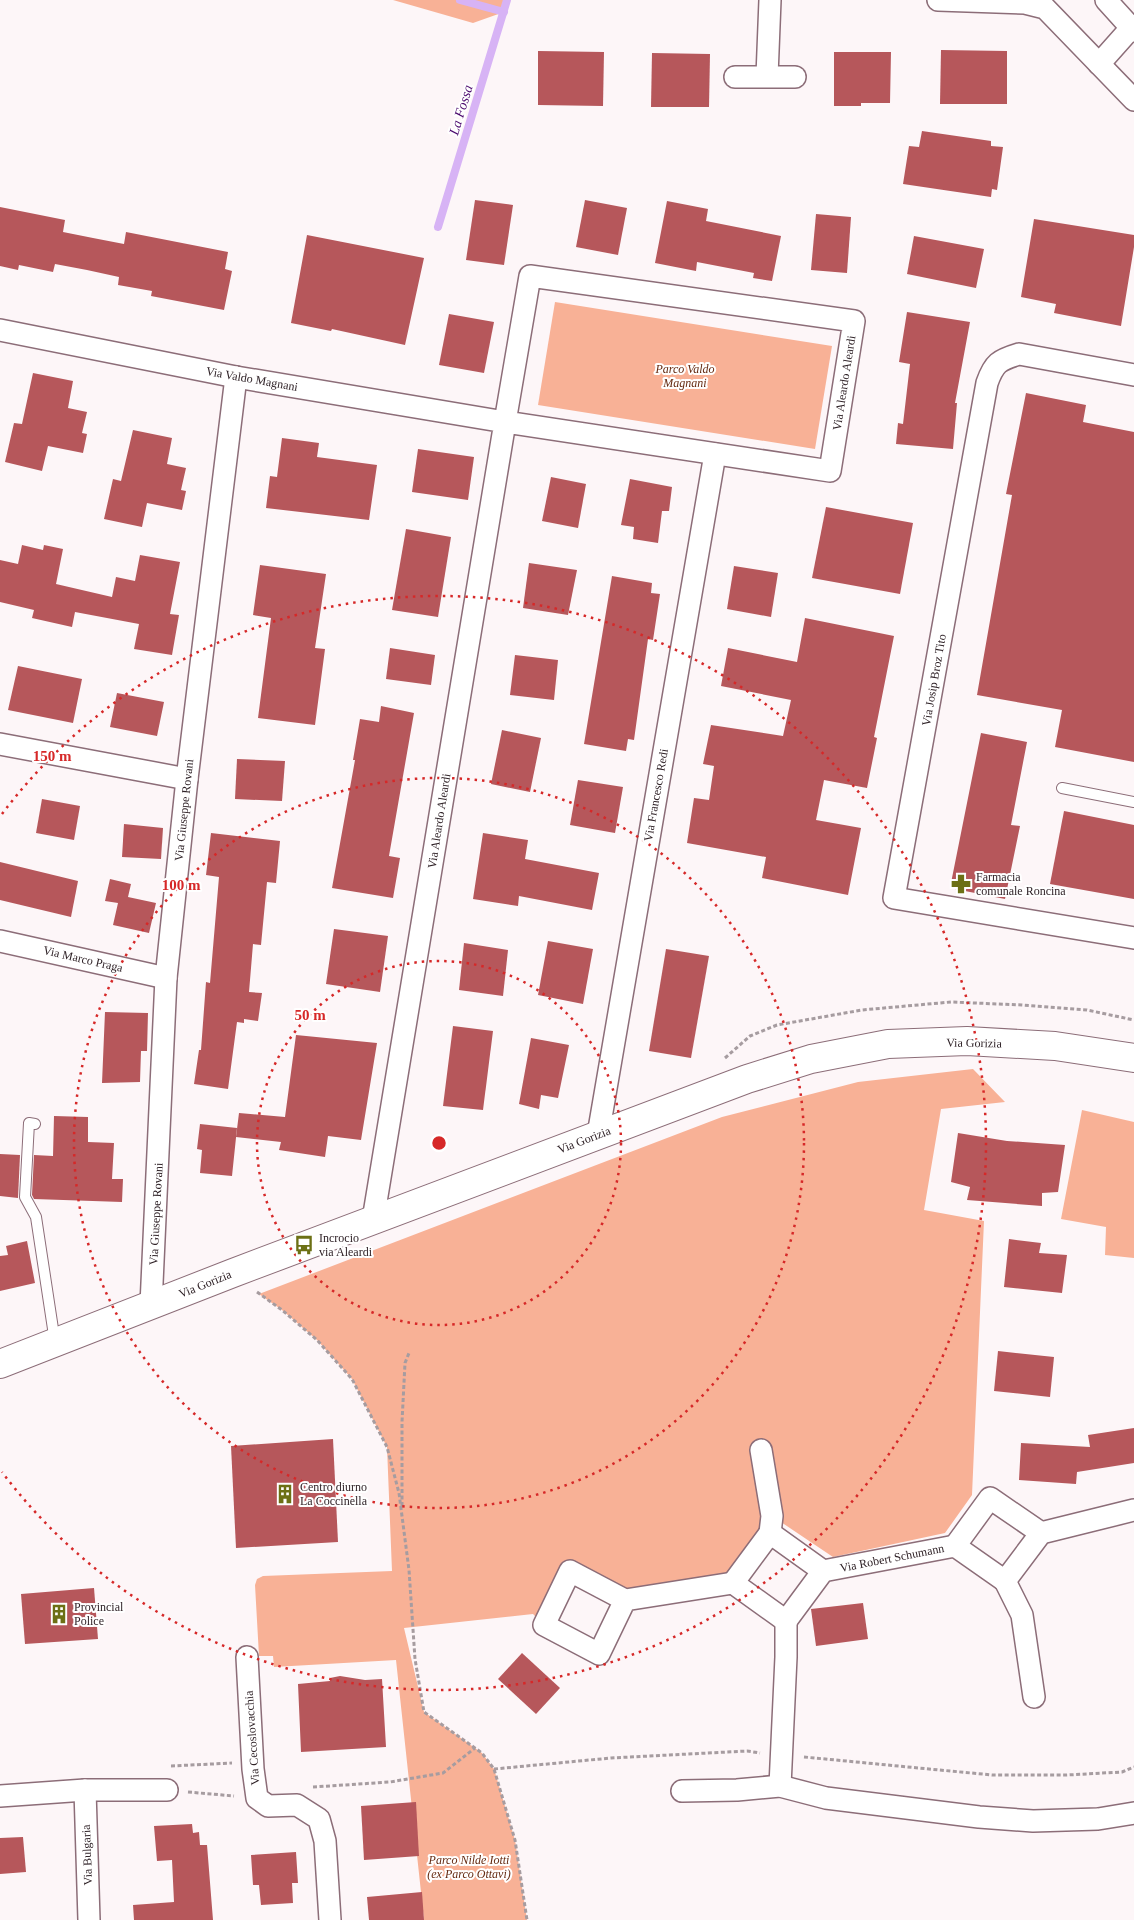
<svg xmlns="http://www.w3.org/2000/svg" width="1134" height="1920" viewBox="0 0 1134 1920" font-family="'Times New Roman',serif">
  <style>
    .green { fill: #f8b196 }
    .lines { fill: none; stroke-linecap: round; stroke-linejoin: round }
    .stream { stroke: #d7b3f5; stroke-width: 8 }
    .building { fill: #b6575b }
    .service-casing { stroke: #8c6d78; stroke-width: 12 }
    .minor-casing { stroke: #8c6d78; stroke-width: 24 }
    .primary-casing { stroke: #8c6d78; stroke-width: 30 }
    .path { stroke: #a69ca0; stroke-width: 3; stroke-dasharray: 4 2.5; stroke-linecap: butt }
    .service { stroke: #fff; stroke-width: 10 }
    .minor { stroke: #fff; stroke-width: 21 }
    .primary { stroke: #fff; stroke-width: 28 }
    .ring { fill: none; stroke: #d62828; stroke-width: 2.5; stroke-dasharray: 2.5 5 }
    .labels { text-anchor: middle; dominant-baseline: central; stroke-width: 4; stroke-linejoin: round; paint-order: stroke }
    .park-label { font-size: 12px; font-style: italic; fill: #652a11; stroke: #fff }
    .street-label { font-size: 12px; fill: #302328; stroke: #fff }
    .poi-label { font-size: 12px; fill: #302328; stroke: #fff; text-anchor: start }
    .water-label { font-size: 14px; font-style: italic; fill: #48066b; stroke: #fff }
    .centre { fill: #d62828; stroke: #fff; stroke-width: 2.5 }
    .ring-label { font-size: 15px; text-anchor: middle; font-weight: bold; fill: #d62828; stroke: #fff; stroke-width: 4; stroke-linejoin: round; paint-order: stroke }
  </style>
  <rect width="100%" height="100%" fill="#fdf6f8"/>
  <g class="green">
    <path d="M393,0H508L504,12L473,23Z"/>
    <path d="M555,302L832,346L815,449L538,405Z"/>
    <path d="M973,1069L1005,1102L941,1109L924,1210L984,1221L972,1495L945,1533L833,1557L772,1516L733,1583L625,1600L570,1571L544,1625L533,1614L404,1628L424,1712L482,1753L494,1769L515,1840L527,1920H424L396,1660L274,1667L273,1656H259L255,1585L257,1579L263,1576L392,1571L387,1447L352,1379L317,1340L282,1310L259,1294L722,1117L858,1082Z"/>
    <path d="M1082,1110L1134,1122V1258L1105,1255L1106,1227L1061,1219Z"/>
  </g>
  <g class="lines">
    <g class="stream">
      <path d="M460,0L504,12"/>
      <path d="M438,227L507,0"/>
    </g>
  </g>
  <g class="building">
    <path d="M941,50L1007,51V104H940Z"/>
    <path d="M538,51L604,52L603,106L538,105Z"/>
    <path d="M834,52H891L890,103H861V106H834Z"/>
    <path d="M652,53L710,54L709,107H651Z"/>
    <path d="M922,131L991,141V146L1003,147L997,190L992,189L991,197L903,184L909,146L919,147Z"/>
    <path d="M475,200L513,205L504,265L466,260Z"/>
    <path d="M585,200L627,208L618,255L576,247Z"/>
    <path d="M667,201L708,209L706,221L781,236L772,281L753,278L754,273L697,262L696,271L655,263Z"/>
    <path d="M0,207L65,220L63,232L93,238L124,244L126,232L228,252L225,269L232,271L224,310L151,296L152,291L118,285L119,277L87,270L55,264L53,272L19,265L18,270L0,266Z"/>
    <path d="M816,214L851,217L847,273L811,270Z"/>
    <path d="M1034,219L1134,235V247L1121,326L1054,313L1056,304L1021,297Z"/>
    <path d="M307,235L424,258L405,345L332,329L331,331L291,323Z"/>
    <path d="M914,236L984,249L976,288L907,274Z"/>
    <path d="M907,312L970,322L955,403H957L953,449L896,444L898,423L903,424L910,364L899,362Z"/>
    <path d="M449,314L494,322L484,373L439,365Z"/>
    <path d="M33,373L73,381L68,408L87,412L82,433L87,434L83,453L48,446L42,471L5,462L14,423L22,424Z"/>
    <path d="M1026,393L1086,405L1083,422L1134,432V762L1055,747L1062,710L977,695L1012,495L1006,494Z"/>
    <path d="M133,430L172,438L167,464L186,468L181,490L186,491L182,510L147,503L142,527L104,519L113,479L121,481Z"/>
    <path d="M282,438L319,443L317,457L377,465L369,520L266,508L270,476L277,477Z"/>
    <path d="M418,449L474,457L468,500L412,492Z"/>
    <path d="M551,477L586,484L578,528L542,521Z"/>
    <path d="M630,479L672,487L669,511H662L658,543L633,539L634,527L621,525Z"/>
    <path d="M826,507L913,523L900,594L812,578Z"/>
    <path d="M406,529L451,537L438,617L392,610Z"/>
    <path d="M22,545L43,550L44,545L63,549L56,584L112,597L116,577L135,581L140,555L180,562L170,614L179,615L172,655L134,649L139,624L75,612L72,627L32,618L34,610L0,602V560L18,564Z"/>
    <path d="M529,563L577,570L568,615L523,608Z"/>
    <path d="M260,565L326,574L315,648L325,649L315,725L258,718L271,618L253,615Z"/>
    <path d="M734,566L778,573L771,617L727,609Z"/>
    <path d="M612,576L652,583L651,593L660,594L653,640L648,639L634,740L628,739L626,751L584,744Z"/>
    <path d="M805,618L894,636L874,737L877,738L867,788L824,780L816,820L861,828L848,895L762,878L766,857L687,843L694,798L709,800L714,766L703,764L711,725L783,736L791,700L721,686L728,648L797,662Z"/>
    <path d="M390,648L435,655L431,685L386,679Z"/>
    <path d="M515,655L558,660L554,700L510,695Z"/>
    <path d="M18,666L82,679L73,723L8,710Z"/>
    <path d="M117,693L164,702L157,736L110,727Z"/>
    <path d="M381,706L414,713L389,856L400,858L393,898L332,888L355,760H353L360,719L379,722Z"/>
    <path d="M502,730L541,738L530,792L491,784Z"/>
    <path d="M981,733L1027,742L1011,825L1020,826L1005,899L950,888Z"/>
    <path d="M237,759L285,761L282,801L235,799Z"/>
    <path d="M578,780L623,787L615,833L570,825Z"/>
    <path d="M42,799L80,806L74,840L36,833Z"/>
    <path d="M1064,811L1134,825V899L1050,884Z"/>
    <path d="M124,824L163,828L161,859L122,857Z"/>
    <path d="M211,833L280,841L276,883L267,882L261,945L253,944L249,992L262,993L258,1021L244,1019V1023L237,1022L228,1089L194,1084L199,1050H201L206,982L210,983L219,877L206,875Z"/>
    <path d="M483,833L528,840L525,859L599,873L592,910L519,896L518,906L473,899Z"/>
    <path d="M0,862L78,881L71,917L0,900Z"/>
    <path d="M110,879L131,884L128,897L156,903L149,933L113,925L118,903L105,901Z"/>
    <path d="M334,929L388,936L380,992L326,984Z"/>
    <path d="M548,941L593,949L583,1004L538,995Z"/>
    <path d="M464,943L508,950L503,996L459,990Z"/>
    <path d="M666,949L709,956L691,1058L649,1051Z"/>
    <path d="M105,1012L148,1013L147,1051H141L140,1082L102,1083Z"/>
    <path d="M453,1026L493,1031L483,1110L443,1106Z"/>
    <path d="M296,1035L377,1043L361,1140L328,1136L325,1157L279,1150L281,1142L236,1137L239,1113L285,1117Z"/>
    <path d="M531,1038L569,1045L558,1098L541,1095L539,1109L519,1104Z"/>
    <path d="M54,1116L88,1117V1142L114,1143L112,1179H123L122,1202L34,1199L32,1195L34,1155L53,1156Z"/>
    <path d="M200,1124L237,1128L232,1176L200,1173L202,1150L197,1149Z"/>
    <path d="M958,1133L1007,1141L1065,1145L1058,1192L1042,1193V1206L967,1200L970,1187L951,1182Z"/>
    <path d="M0,1154L20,1155L18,1198L0,1196Z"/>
    <path d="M1009,1239L1041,1243L1039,1253L1067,1255L1062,1293L1004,1287Z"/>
    <path d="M27,1241L35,1283L0,1291V1256L8,1255L6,1246Z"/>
    <path d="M998,1351L1054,1357L1050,1397L994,1391Z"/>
    <path d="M1134,1428V1463L1077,1472L1076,1484L1019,1480L1021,1443L1090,1447L1088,1435Z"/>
    <path d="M333,1439L338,1542L236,1548L231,1446Z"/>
    <path d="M94,1588L98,1639L25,1644L21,1594Z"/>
    <path d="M863,1603L868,1639L816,1646L811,1609Z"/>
    <path d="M522,1653L560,1688L536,1714L498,1679Z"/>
    <path d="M340,1676L365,1680L382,1679L386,1747L301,1752L298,1684L330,1681V1678Z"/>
    <path d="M416,1802L419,1856L364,1860L361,1806Z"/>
    <path d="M192,1824L193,1833L199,1832L200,1845H207L213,1920H134L133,1905L174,1902L172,1860L157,1861L154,1826Z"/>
    <path d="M23,1837L26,1872L0,1874V1838Z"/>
    <path d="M296,1852L298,1883H292L293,1903L261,1905L259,1885H253L251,1855Z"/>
    <path d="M422,1892L424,1920H369L367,1897Z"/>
  </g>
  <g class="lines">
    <defs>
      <g id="service">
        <path d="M1062,788L1134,802"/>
        <path d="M35,1124L29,1123L25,1197L36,1217L55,1342"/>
      </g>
      <g id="minor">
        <path d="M938,0L1025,3L1045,8L1134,100"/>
        <path d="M1106,0L1134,31"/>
        <path d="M1099,64L1131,28"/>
        <path d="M767,76L770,0"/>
        <path d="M735,77H795"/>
        <path d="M0,330L236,377L505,422L530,276L854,321L830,471L505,422L373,1220"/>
        <path d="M1134,375L1019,354C999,360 994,363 987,383L894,898L1134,938"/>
        <path d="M0,744L187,779"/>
        <path d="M0,941L166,978"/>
        <path d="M598,1135L715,454"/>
        <path d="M151,1305L166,978L187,779L236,377"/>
        <path d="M761,1450L772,1516L770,1533"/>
        <path d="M955,1546L990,1498L1041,1533"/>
        <path d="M1005,1581L1022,1615L1034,1697"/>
        <path d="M733,1583L770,1533L823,1571"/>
        <path d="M625,1600L599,1654L544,1625L570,1571L625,1600L733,1583L786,1621L823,1571L955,1546L1005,1581L1041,1533L1134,1510"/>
        <path d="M247,1657L253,1769L257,1798L268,1806L297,1805L319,1819L325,1841L330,1920"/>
        <path d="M780,1786L786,1657V1621"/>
        <path d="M682,1791L737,1790L780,1786L826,1798L979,1817L1033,1821L1098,1819L1134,1813"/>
        <path d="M0,1796L85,1790"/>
        <path d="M89,1920L85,1790H167"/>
      </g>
      <path id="primary" d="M0,1364L233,1273L747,1079L811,1059L888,1044L967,1041L1055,1046L1134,1058"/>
    </defs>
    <use href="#service" class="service-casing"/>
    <use href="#minor" class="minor-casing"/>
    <use href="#primary" class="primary-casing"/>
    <g class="path">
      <path d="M725,1058L750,1036L777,1025L862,1010L951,1002L1022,1005L1087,1010L1134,1020"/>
      <path d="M257,1292L282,1310L317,1340L352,1379L387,1447L399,1493L409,1570L415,1659L424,1712L482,1753L494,1769L515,1840L527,1920"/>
      <path d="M402,1506V1422L405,1363L409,1353"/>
      <path d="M804,1757L992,1775H1067L1122,1772L1134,1767"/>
      <path d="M171,1766L232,1763"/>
      <path d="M494,1769L611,1758L747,1751L760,1753"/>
      <path d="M313,1787L390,1782L443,1773L475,1748"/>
      <path d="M188,1792L234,1796"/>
    </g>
    <use href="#service" class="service"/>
    <use href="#minor" class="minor"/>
    <use href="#primary" class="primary"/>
  </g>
  <g class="ring">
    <circle cx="439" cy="1143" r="182"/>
    <circle cx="439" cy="1143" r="365"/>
    <path d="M2 814A547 547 0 1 1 2 1472"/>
  </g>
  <defs>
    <symbol id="pharmacy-bare" viewBox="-9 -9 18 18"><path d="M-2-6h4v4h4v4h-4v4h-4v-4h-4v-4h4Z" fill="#6c7015" stroke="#fff" stroke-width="2.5" paint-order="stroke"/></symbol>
    <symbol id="bus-bare" viewBox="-9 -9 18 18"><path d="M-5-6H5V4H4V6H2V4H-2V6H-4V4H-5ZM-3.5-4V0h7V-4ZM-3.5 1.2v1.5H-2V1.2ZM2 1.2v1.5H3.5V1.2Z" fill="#6c7015" stroke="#fff" stroke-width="2.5" paint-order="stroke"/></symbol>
    <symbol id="building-bare" viewBox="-9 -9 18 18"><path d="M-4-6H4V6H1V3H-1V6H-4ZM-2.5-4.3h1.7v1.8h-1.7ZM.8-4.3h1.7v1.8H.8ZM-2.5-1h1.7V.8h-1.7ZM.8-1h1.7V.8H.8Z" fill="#6c7015" stroke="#fff" stroke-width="2.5" paint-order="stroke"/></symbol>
  </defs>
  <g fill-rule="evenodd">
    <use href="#pharmacy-bare" x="947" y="870" width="28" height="28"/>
    <use href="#bus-bare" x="290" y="1231" width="28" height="28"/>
    <use href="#building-bare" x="271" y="1480" width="28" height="28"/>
    <use href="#building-bare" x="45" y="1600" width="28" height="28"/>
  </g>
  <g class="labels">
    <g class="park-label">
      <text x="685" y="369">Parco Valdo<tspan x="685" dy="14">Magnani</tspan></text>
      <text x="469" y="1860">Parco Nilde Iotti<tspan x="469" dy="14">(ex Parco Ottavi)</tspan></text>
    </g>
    <g class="street-label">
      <text transform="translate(252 379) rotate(10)">Via Valdo Magnani</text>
      <text transform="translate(844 383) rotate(-81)">Via Aleardo Aleardi</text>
      <text transform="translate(934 680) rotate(-80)">Via Josip Broz Tito</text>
      <text transform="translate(656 795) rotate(-80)">Via Francesco Redi</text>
      <text transform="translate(184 810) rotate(-84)">Via Giuseppe Rovani</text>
      <text transform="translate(439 821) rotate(-81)">Via Aleardo Aleardi</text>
      <text transform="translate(83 959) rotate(13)">Via Marco Praga</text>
      <text transform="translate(974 1043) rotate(1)">Via Gorizia</text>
      <text transform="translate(584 1140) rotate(-21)">Via Gorizia</text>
      <text transform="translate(156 1214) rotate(-87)">Via Giuseppe Rovani</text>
      <text transform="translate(205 1284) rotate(-22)">Via Gorizia</text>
      <text transform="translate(892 1558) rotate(-11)">Via Robert Schumann</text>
      <text transform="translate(252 1738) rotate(-94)">Via Cecoslovacchia</text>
      <text transform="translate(87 1855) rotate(-92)">Via Bulgaria</text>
    </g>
    <g class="poi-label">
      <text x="976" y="877">Farmacia<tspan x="976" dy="14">comunale Roncina</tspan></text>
      <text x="319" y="1238">Incrocio<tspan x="319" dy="14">via Aleardi</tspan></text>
      <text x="300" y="1487">Centro diurno<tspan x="300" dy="14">La Coccinella</tspan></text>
      <text x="74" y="1607">Provincial<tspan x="74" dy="14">Police</tspan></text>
    </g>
    <g class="water-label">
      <text transform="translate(461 110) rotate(-73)">La Fossa</text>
    </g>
  </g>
  <circle cx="439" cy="1143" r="8" class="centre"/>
  <g class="ring-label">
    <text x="52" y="761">150 m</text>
    <text x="181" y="890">100 m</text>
    <text x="310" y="1020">50 m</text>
  </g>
</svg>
